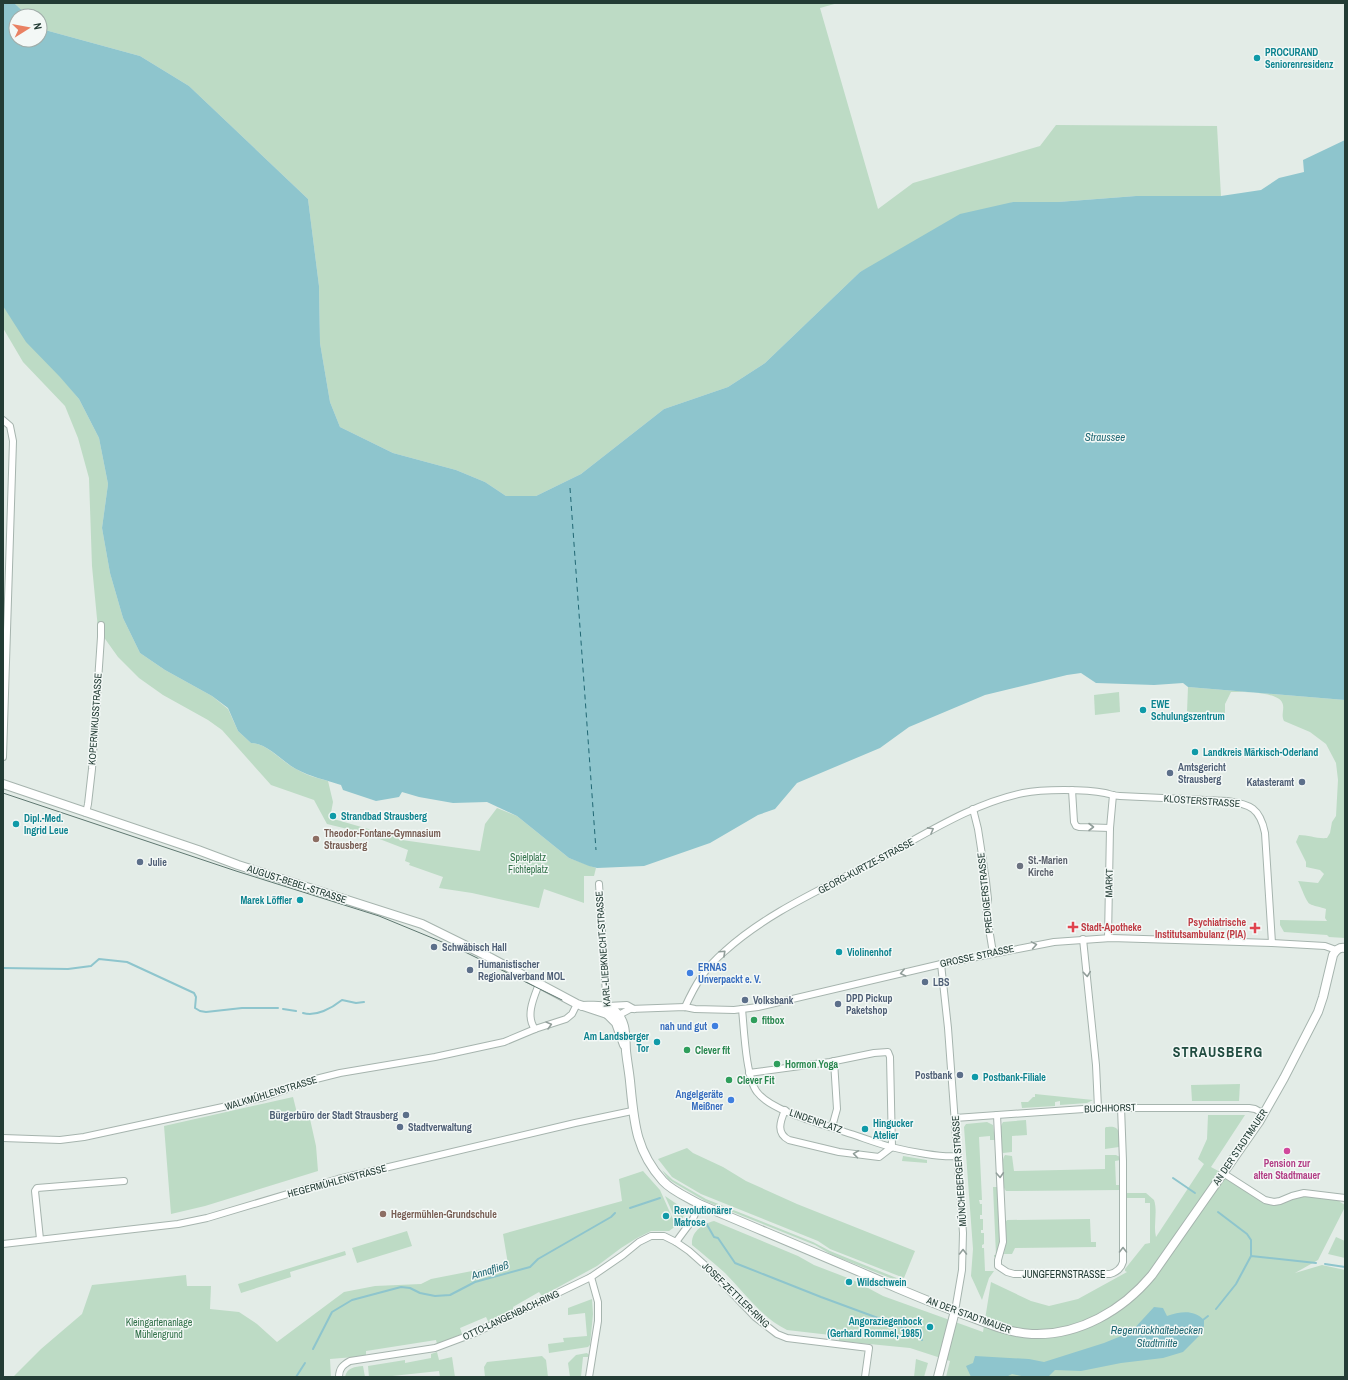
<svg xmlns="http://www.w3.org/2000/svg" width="1348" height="1380" viewBox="0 0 1348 1380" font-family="'Archivo Narrow',sans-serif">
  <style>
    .green { fill: #bddbc5 }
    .water { fill: #8ec5cd }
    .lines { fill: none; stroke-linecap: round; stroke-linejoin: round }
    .stream { stroke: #8ec5cd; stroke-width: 2 }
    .ferry { stroke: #216874; stroke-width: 1; stroke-dasharray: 5 4; stroke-linecap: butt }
    .minor-casing { stroke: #a6b4ae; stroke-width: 8 }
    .tertiary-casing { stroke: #a6b4ae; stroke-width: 10 }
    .minor { stroke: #fff; stroke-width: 6 }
    .tertiary { stroke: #fff; stroke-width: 8 }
    .tram { stroke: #5e7770; stroke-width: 1 }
    .oneway { stroke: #919e9a }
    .culture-dot { fill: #0f9aa8; stroke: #f3f8f6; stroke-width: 1.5 }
    .service-dot { fill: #5c6f8a; stroke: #f3f8f6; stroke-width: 1.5 }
    .education-dot { fill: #8d6e63; stroke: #f3f8f6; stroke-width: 1.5 }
    .worship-dot { fill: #6b7280; stroke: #f3f8f6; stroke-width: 1.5 }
    .health-dot { fill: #e0444e; stroke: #f3f8f6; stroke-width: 1.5 }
    .shop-dot { fill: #3f7fe0; stroke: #f3f8f6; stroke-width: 1.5 }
    .leisure-dot { fill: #2e9e5b; stroke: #f3f8f6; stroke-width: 1.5 }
    .hotel-dot { fill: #d1479c; stroke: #f3f8f6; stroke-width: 1.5 }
    .labels { text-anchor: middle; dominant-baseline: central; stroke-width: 3; stroke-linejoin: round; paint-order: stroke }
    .culture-label { font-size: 10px; font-weight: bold; fill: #0d838f; stroke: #f3f8f6; text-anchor: start }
    .street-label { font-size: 10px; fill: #233c35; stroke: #f3f8f6 }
    .service-label { font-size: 10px; font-weight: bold; fill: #4e5e75; stroke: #f3f8f6; text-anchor: start }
    .education-label { font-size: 10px; font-weight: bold; fill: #785e54; stroke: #f3f8f6; text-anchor: start }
    .park-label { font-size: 10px; fill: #307048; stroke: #f3f8f6 }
    .worship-label { font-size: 10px; font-weight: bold; fill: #5b616d; stroke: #f3f8f6; text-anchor: start }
    .health-label { font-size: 10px; font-weight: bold; fill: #be3a42; stroke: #f3f8f6; text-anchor: end }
    .shop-label { font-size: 10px; font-weight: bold; fill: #366cbe; stroke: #f3f8f6; text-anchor: end }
    .leisure-label { font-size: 10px; font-weight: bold; fill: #27864d; stroke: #f3f8f6; text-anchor: start }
    .hotel-label { font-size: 10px; font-weight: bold; fill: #b23c85; stroke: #f3f8f6 }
    .water-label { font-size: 11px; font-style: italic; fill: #216874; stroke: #f3f8f6 }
    .district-label { font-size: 14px; font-weight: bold; letter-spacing: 1px; fill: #214d41; stroke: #f3f8f6 }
  </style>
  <rect width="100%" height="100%" fill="#e3ece7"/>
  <g class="green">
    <path d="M14,3H838L820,8L878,209L913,183L1040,146L1056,125L1217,126L1221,196H1136L1058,202H1013L860,272L765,363L728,387L664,409L581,474L536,496H506L485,482L456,470L393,453L340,427L330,402L320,343L319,286L308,199L189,86L140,56L45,30L40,26V16H28Z"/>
    <path d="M3,306L79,399L99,438L108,484L102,528L110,573L123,618L140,653L165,670L212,696L228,709L238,731L251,743C267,743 282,762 296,769C306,775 317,778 328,781L333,802L330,818L386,834L402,840L480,851L485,824L497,808L517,816L569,858L596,868L594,876H584V903L544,889L539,908L472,893L439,888L443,877L409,865L410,863L405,861L408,850L364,833L327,824L314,800L271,785L222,730L208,720L163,695L139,678L118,657L98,629L92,566L89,478L78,438L65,406L23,362L3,328Z"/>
    <path d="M1188,687L1345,700V938L1329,937L1327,935L1284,932L1280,925V920L1327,921L1325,918L1326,909C1321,907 1313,906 1310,904C1306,902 1301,886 1298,881L1318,883L1324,874L1320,870L1306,867V862L1296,842L1299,835C1309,835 1317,839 1327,838L1330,833L1332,822L1336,816L1338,780L1336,763L1326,744L1310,732L1284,721C1281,715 1284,711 1283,705C1281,691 1242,692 1231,692L1225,704V713L1187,712Z"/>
    <path d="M1119,692L1120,712L1095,715L1094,695Z"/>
    <path d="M1240,1084L1239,1101H1192L1191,1085Z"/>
    <path d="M1035,1094L1093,1100L1087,1103L1060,1105V1101L1055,1102V1106L1022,1108L1021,1102H1028L1033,1097H1035Z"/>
    <path d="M293,1097L299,1121L310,1119L316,1146L318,1171L205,1206L171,1214L164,1126Z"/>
    <path d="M1208,1115H1245L1211,1167L1222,1173L1237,1186L1274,1202L1298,1194L1338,1197L1340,1202L1345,1205V1207L1318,1260L1295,1273L1322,1265L1345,1270V1377H946L950,1361L910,1348L839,1341V1336L787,1330C762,1318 744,1292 725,1273C714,1263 703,1254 692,1245C691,1231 703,1224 714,1221L798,1256L814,1265L853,1280L883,1296L983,1332L991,1282L1031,1301L1049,1306L1078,1299L1127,1272L1125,1271V1269L1145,1244L1150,1243V1203H1145V1198H1125V1193H1146L1154,1200C1158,1212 1153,1225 1156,1237L1204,1164L1198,1159L1207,1139Z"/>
    <path d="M1026,1120L1027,1135L1012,1136V1152L1003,1153L1002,1151C1001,1143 998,1129 1003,1122Z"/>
    <path d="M987,1122L993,1125L995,1140H990V1136L979,1137L982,1200H979L980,1204H982V1215H980V1219H983V1230H981V1233H984V1244L982,1245V1248H984L985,1271H994L989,1278L982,1300L971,1276L973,1249L964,1127L966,1124Z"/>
    <path d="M1106,1127C1108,1127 1113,1126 1116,1128C1120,1130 1120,1142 1119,1147L1105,1149V1128Z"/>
    <path d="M687,1148L693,1153L723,1167L746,1181L797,1204L915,1251L904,1278L830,1249L818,1241L701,1194L672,1177L658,1159Z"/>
    <path d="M1005,1155L1012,1156L1014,1171L1105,1169V1155H1116L1120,1157L1121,1160L1115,1161L1116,1185H1120V1190L1006,1191C1001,1185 1000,1162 1005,1155Z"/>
    <path d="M903,1156L927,1160V1163L902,1161Z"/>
    <path d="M662,1170L673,1180L706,1199L813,1242L830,1251L904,1281L903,1283L832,1255L815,1245L705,1201L676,1184L668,1179Z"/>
    <path d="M643,1171L660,1190L676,1226L669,1231H651L637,1238L621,1248L597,1266L542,1296L539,1292L513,1307L514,1311L489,1323L486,1317L460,1328L462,1334L437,1344L436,1340L366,1351V1356L330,1359L331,1377H13L41,1349L82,1314L92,1285L186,1275L187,1286H211L210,1309L239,1312L257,1324L277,1342L344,1292L375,1286L421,1284L431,1279L508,1264L503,1234L622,1201L619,1179Z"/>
    <path d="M993,1187H997L1000,1248L997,1256L994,1257V1255H996Z"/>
    <path d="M665,1196L684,1209V1215L679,1225H678Z"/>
    <path d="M1090,1219L1091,1242H1096V1247L1015,1248L1012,1254H1004L1006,1241L1005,1223L1007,1220Z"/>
    <path d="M407,1231L412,1246L357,1263L352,1248Z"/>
    <path d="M1336,1237L1345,1241V1258L1328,1254Z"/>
    <path d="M345,1251L346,1255L290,1272L291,1277L241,1293L238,1284Z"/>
    <path d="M592,1299L593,1314L590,1345L588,1347L549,1353L548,1344L564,1342L563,1338L587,1336L585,1313L568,1315V1308Z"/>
    <path d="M437,1352L439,1360L452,1357L455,1377H440L439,1371L383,1377H369L368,1366L405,1360V1363L431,1358V1354Z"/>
    <path d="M587,1353L589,1355L588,1357H583L581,1377H570L568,1363L576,1355Z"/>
    <path d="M542,1356L546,1360L548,1377H485L484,1367L487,1362Z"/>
    <path d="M916,1359L928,1363L924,1377H914Z"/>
    <path d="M363,1366L365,1377H345C347,1367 355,1367 363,1366Z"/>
  </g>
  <g class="water">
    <path d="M3,3H14L28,16H16V40H40V26L45,30L140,56L189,86L308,199L319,286L320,343L330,402L340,427L393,453L456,470L485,482L506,496H536L581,474L664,409L728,387L765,363L860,272L960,214L1013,202H1058L1136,196H1221L1261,190L1279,178L1304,172L1303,160L1345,140V700L1188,687L1183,683L1154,685L1096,683L1081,673L1067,675L985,695L909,727L880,748L797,783L775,809L758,815L710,843L644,866L597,868L589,866L569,858L517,816L487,802L453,803L419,797L402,792L399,797L376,801L343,790L341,785C326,780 311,777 296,769C283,762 267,743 251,743L238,731L228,708L212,696L165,670L140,653L123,618L110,573L102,528L108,484L99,438L79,399L60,377L26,342L3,306Z"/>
    <path d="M1154,1307L1163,1308L1167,1316C1180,1312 1193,1309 1204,1320V1326L1199,1336L1183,1352L1163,1358L1121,1363L1081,1371L1055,1370L1048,1377H1026L1012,1374L1006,1377H971L966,1366L973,1363L975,1356L1029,1359L1044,1362L1104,1343L1131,1332Z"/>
  </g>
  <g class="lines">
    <g class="stream">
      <path d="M3,968L68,969L91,966L99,959L127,962L194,993L196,997L195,1008L200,1011L206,1012L242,1008H278"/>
      <path d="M283,1009L296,1011"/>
      <path d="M303,1013C316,1017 332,1008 342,1000L356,1003L364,1002"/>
      <path d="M1173,1178L1195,1193"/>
      <path d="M630,1208L660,1198"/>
      <path d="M1218,1212L1247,1234L1251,1240V1256"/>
      <path d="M706,1223L714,1237L718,1238L735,1263L821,1297L905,1328L916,1334L922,1340"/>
      <path d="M1325,1264L1345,1267"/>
      <path d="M1216,1309L1236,1284L1251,1256L1316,1263"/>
      <path d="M1203,1320L1208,1316"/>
      <path d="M313,1349L332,1312L352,1300L401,1287L410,1288L420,1293L435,1296L450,1295L475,1282L530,1267L538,1259L611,1217L615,1213"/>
      <path d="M296,1377L305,1363"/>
    </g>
    <path class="ferry" d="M570,488L596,850"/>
    <defs>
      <g id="minor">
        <path d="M3,420L10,426L13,441L3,757"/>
        <path d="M1072,790L1074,822L1076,826L1079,827L1110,828"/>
        <path d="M973,809L978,829L986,881L988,899L986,910L993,953"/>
        <path d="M86,813L88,804L92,769L101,637V625"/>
        <path d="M599,884L607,1010"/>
        <path d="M1108,938L1110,828L1113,795"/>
        <path d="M1083,939L1096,1065L1098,1108"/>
        <path d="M941,964L948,1028L963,1233L962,1270L955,1311"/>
        <path d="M607,1006L627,1005L634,1009"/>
        <path d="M685,1007C696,983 705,968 725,951C768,912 825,888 875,861C923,836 970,804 1023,793C1042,789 1086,789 1105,793C1110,794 1114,796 1120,796L1227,801C1250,804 1260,808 1265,833L1272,943"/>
        <path d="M742,1009C744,1029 746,1078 757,1092C771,1111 822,1124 845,1132C861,1137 876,1143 891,1147C907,1151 942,1158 958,1156"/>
        <path d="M619,1015L630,1009L685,1007L695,1009L734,1010L758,1007L941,964L1054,942L1111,938L1272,943L1325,946L1336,950"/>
        <path d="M535,1029C525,1016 534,997 539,984"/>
        <path d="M749,1073L830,1062L874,1053L888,1052L890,1057L892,1147L879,1157L839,1152L789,1140C776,1133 780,1122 785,1110"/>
        <path d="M997,1115L1003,1242L998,1260V1266L1007,1272L1014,1274H1110C1117,1272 1121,1269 1123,1262V1161L1121,1107"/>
        <path d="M955,1118L1098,1108H1249L1255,1109L1264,1114"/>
        <path d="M832,1127L837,1109L834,1061"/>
        <path d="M3,1138L60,1140L84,1137L232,1105L264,1097L316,1079L340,1073L435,1057L504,1042L535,1029L566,1019L572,1014L577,1004"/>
        <path d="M1223,1173L1265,1200L1274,1202L1280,1201L1292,1196L1304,1193L1345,1198"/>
        <path d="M40,1239L35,1191L37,1188L124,1181"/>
        <path d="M676,1242L693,1219L699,1204"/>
        <path d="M3,1244L178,1224L207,1218L338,1179L575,1123L632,1111"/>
        <path d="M339,1377C339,1368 343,1365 350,1361L435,1348L475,1333L591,1277L623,1255L639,1242L651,1236H664L676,1242L689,1251L707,1267L755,1317L777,1334L787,1338L869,1348L865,1377"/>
        <path d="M589,1377L598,1321V1302L591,1277"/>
      </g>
      <g id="tertiary">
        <path d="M3,784L198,850L238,865L422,924L489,957L577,1004L607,1014L618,1015"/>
        <path d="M582,1006C593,1006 606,1004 615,1011C627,1022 625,1036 626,1051C627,1061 629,1071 630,1081C634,1121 635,1150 663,1181C672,1191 687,1197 699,1204C765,1232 831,1259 897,1288C923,1299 950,1310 976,1319C994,1326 1012,1333 1032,1334C1079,1336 1123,1310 1152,1275L1259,1122L1284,1078L1318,1012L1323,997L1333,955C1336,950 1339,947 1345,948"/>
        <path d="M607,1014L616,1023L624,1045"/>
        <path d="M938,1377L955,1311"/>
      </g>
    </defs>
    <use href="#minor" class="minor-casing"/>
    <use href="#tertiary" class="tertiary-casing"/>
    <use href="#minor" class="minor"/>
    <use href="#tertiary" class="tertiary"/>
    <path class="tram" d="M3,793L236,871L379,916L459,949L562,1000"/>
  </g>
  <defs><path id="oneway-chevron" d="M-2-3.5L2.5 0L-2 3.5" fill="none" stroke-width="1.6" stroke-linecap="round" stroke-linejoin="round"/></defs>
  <g class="oneway">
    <use href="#oneway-chevron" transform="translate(1091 827)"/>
    <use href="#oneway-chevron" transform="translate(931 830) rotate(-29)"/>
    <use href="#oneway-chevron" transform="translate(1034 945) rotate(-10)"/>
    <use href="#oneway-chevron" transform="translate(723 953) rotate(-43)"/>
    <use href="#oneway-chevron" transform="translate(903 973) rotate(167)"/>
    <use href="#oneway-chevron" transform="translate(1087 974) rotate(84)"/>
    <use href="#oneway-chevron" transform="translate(549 1025) rotate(-15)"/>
    <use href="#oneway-chevron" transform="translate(856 1154) rotate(-172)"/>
    <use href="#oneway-chevron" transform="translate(1000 1175) rotate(87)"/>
    <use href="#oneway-chevron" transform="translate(1123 1250) rotate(-90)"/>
    <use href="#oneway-chevron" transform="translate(963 1252) rotate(-90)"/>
  </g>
  <g class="culture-dot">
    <circle cx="1257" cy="58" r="4"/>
    <circle cx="1143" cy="710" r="4"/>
    <circle cx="1195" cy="752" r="4"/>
    <circle cx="333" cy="816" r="4"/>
    <circle cx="16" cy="824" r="4"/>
    <circle cx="300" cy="900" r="4"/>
    <circle cx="839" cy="952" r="4"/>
    <circle cx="657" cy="1042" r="4"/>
    <circle cx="975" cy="1077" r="4"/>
    <circle cx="865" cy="1129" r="4"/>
    <circle cx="666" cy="1216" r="4"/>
    <circle cx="849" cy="1282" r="4"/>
    <circle cx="930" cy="1327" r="4"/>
  </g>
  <g class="service-dot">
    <circle cx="1170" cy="773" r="4"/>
    <circle cx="1302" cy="782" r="4"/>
    <circle cx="140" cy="862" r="4"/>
    <circle cx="434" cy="947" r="4"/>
    <circle cx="470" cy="970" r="4"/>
    <circle cx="925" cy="982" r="4"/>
    <circle cx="745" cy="1000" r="4"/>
    <circle cx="838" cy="1004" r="4"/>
    <circle cx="960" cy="1075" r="4"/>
    <circle cx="406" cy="1115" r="4"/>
    <circle cx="400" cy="1127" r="4"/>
  </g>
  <g class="education-dot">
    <circle cx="316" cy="839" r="4"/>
    <circle cx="383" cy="1214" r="4"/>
  </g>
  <circle class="worship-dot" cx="1020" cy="866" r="4"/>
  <g class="health-dot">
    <path d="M1071 921h4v4h4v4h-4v4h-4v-4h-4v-4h4z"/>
    <path d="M1253 922h4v4h4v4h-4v4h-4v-4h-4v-4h4z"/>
  </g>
  <g class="shop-dot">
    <circle cx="690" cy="973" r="4"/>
    <circle cx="715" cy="1026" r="4"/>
    <circle cx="731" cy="1100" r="4"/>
  </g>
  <g class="leisure-dot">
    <circle cx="754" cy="1020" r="4"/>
    <circle cx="687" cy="1050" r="4"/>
    <circle cx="777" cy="1064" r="4"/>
    <circle cx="729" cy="1080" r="4"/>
  </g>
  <circle class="hotel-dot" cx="1287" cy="1151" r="4"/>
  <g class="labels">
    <g class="culture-label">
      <text x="1265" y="52">PROCURAND<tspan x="1265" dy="12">Seniorenresidenz</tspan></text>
      <text x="1151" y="704">EWE<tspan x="1151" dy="12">Schulungszentrum</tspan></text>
      <text x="1203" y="752">Landkreis Märkisch-Oderland</text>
      <text x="341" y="816">Strandbad Strausberg</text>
      <text x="24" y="818">Dipl.-Med.<tspan x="24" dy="12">Ingrid Leue</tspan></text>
      <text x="292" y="900" text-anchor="end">Marek Löffler</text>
      <text x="847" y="952">Violinenhof</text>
      <text x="649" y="1036" text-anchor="end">Am Landsberger<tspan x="649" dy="12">Tor</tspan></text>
      <text x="983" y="1077">Postbank-Filiale</text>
      <text x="873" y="1123">Hingucker<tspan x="873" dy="12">Atelier</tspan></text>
      <text x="674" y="1210">Revolutionärer<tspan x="674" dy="12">Matrose</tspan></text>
      <text x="857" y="1282">Wildschwein</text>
      <text x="922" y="1321" text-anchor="end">Angoraziegenbock<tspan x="922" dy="12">(Gerhard Rommel, 1985)</tspan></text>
    </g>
    <g class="street-label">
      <text transform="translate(95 719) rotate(-86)">KOPERNIKUSSTRASSE</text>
      <text transform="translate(1202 801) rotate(4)">KLOSTERSTRASSE</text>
      <text transform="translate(866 866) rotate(-28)">GEORG-KURTZE-STRASSE</text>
      <text transform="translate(1109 883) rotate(-89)">MARKT</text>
      <text transform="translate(297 884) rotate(18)">AUGUST-BEBEL-STRASSE</text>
      <text transform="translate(985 893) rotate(-96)">PREDIGERSTRASSE</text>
      <text transform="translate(603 949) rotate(-94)">KARL-LIEBKNECHT-STRASSE</text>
      <text transform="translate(977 956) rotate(-12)">GROSSE STRASSE</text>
      <text transform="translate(271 1093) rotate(-17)">WALKMÜHLENSTRASSE</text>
      <text transform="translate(1110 1108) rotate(-2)">BUCHHORST</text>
      <text transform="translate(816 1121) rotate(19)">LINDENPLATZ</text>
      <text transform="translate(1240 1147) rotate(-56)">AN DER STADTMAUER</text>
      <text transform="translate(959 1171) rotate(-94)">MÜNCHEBERGER STRASSE</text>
      <text transform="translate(337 1181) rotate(-15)">HEGERMÜHLENSTRASSE</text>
      <text x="1064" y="1274">JUNGFERNSTRASSE</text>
      <text transform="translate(736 1295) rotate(44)">JOSEF-ZETTLER-RING</text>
      <text transform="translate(511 1315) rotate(-25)">OTTO-LANGENBACH-RING</text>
      <text transform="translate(969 1315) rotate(20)">AN DER STADTMAUER</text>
    </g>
    <g class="service-label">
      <text x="1178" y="767">Amtsgericht<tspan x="1178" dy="12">Strausberg</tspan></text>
      <text x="1294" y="782" text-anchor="end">Katasteramt</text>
      <text x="148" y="862">Julie</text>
      <text x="442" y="947">Schwäbisch Hall</text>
      <text x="478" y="964">Humanistischer<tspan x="478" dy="12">Regionalverband MOL</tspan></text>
      <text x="933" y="982">LBS</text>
      <text x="846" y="998">DPD Pickup<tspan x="846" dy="12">Paketshop</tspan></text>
      <text x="753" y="1000">Volksbank</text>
      <text x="952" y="1075" text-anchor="end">Postbank</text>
      <text x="398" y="1115" text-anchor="end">Bürgerbüro der Stadt Strausberg</text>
      <text x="408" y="1127">Stadtverwaltung</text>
    </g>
    <g class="education-label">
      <text x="324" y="833">Theodor-Fontane-Gymnasium<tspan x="324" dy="12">Strausberg</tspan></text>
      <text x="391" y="1214">Hegermühlen-Grundschule</text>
    </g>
    <g class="park-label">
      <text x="528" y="857">Spielplatz<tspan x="528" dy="12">Fichteplatz</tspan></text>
      <text x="159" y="1322">Kleingartenanlage<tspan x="159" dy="12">Mühlengrund</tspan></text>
    </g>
    <g class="worship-label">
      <text x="1028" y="860">St.-Marien<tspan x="1028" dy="12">Kirche</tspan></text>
    </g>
    <g class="health-label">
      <text x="1246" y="922">Psychiatrische<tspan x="1246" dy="12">Institutsambulanz (PIA)</tspan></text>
      <text x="1081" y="927" text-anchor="start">Stadt-Apotheke</text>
    </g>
    <g class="shop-label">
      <text x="698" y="967" text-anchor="start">ERNAS<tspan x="698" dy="12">Unverpackt e. V.</tspan></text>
      <text x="707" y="1026">nah und gut</text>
      <text x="723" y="1094">Angelgeräte<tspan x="723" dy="12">Meißner</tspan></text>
    </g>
    <g class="leisure-label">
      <text x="762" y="1020">fitbox</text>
      <text x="695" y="1050">Clever fit</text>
      <text x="785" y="1064">Hormon Yoga</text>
      <text x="737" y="1080">Clever Fit</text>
    </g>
    <g class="hotel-label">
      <text x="1287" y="1163">Pension zur<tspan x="1287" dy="12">alten Stadtmauer</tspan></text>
    </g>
    <g class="water-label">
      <text x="1105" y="437">Straussee</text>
      <text transform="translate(490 1270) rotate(-17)">Annafließ</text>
      <text x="1157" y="1330">Regenrückhaltebecken<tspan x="1157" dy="13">Stadtmitte</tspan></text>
    </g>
    <g class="district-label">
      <text x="1218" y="1052">STRAUSBERG</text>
    </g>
  </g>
  <rect width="1348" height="1380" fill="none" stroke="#233c35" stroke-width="8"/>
  <g transform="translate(28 28) rotate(79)"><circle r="19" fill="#f3f8f6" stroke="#a0ada9"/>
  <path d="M0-3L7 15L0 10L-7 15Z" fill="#e98163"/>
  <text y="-6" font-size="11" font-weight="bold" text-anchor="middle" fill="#233c35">N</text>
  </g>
</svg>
